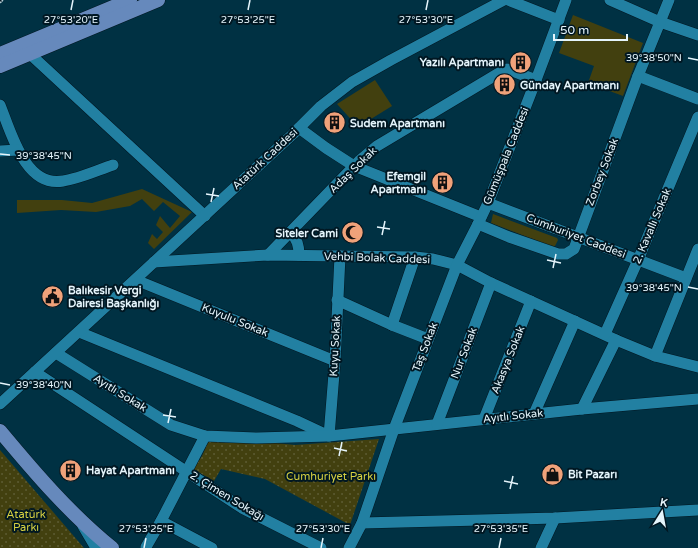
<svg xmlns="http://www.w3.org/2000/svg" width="698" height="548" viewBox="0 0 698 548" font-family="'Varela Round',sans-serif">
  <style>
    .grass { fill: #42400f }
    .park { fill: url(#park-dots) }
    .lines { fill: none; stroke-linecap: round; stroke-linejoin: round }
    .minor-casing { stroke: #001722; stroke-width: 12 }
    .major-casing { stroke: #001722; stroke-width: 15 }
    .minor { stroke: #2280a2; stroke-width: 11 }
    .major { stroke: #6689bc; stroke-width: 14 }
    .rail-casing { stroke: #b4cbd4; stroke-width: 4.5 }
    .rail { stroke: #001722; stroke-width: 3; stroke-dasharray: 9; stroke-linecap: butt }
    .ticks { fill: none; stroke: #e5f5fc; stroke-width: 1.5 }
    .labels { text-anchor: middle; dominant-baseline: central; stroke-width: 4; stroke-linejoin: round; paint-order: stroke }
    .poi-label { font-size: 11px; font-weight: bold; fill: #e5f5fc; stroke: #001722; text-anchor: start }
    .street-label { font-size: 11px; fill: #e5f5fc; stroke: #001722 }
    .park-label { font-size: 11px; fill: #d6d141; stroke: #001722 }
    .ticks-label { font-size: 10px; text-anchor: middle; fill: #e5f5fc; stroke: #001722; stroke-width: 4; stroke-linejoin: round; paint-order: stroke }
  </style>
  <defs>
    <pattern id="park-dots" width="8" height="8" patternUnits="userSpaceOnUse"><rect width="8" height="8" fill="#42400f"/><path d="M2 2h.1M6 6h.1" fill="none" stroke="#5d5c33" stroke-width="1.8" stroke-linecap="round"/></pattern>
  </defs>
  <rect width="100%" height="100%" fill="#003143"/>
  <g class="grass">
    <path d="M573,15L643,43L623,96L588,83L594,66L559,53Z"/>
    <path d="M375,80L392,106L358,127L337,104Z"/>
    <path d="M142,189L192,212L154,249L148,243L152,234L157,239L163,232L156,225L160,216L170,228L180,216L163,202L154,211L142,199L130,206L96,212L61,210L17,213V200H62L92,203Z"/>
    <path d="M493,214L557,238L558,240L555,246L553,247L491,223Z"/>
  </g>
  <g class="park">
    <path d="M210,438H227L295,445L379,439L350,525L265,479L221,469L214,481L193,469L202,456Z"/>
    <path d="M0,450L84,548H0Z"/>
  </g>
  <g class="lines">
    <defs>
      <g id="minor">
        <path d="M508,0L559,20"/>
        <path d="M610,0L660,22L698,35"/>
        <path d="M30,54L205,216"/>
        <path d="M638,76L698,99"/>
        <path d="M0,105C11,132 25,188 63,181C79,179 98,170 113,165"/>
        <path d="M299,128L326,148L354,166L481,217"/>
        <path d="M0,151L18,150"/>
        <path d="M488,203L686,278"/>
        <path d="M478,224L509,237L558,254H566L574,249L638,76L669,0"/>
        <path d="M291,232C297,240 299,245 299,255"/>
        <path d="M268,255L359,161L377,146L504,70L507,69L536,80"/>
        <path d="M154,262L268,255L415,257L433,259L457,265L491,283L616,340L655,356L698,367"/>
        <path d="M136,280L335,361"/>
        <path d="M337,300L392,325L428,339"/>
        <path d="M392,325L415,257"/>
        <path d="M79,332L297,421L329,436L335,361L340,256"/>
        <path d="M605,334L638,260L698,117"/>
        <path d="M56,353L171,425L205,436L257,438L329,436L582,409L698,399"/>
        <path d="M655,356L698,249"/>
        <path d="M35,372L242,508L321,548"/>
        <path d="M0,404L293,134L321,106L352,82L391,60L504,0"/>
        <path d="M582,409L616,340"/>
        <path d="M534,414L575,321"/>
        <path d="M484,419L531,301"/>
        <path d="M437,424L491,283"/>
        <path d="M161,521L212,548"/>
        <path d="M362,523L555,518L698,510"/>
        <path d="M83,526L96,548"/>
        <path d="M146,547L161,521L205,436"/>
        <path d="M349,548L362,523L394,429L457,265L478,224L488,203L536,80L566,0"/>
        <path d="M541,548L555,518"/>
      </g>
      <g id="major">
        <path d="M0,54L130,0"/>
        <path d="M0,66L158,0"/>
        <path d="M0,431C35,473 70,514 112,548"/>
      </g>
    </defs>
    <use href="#minor" class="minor-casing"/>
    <use href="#major" class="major-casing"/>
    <use href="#minor" class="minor"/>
    <use href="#major" class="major"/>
    <defs>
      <path id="rail" d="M0,1L1,0"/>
    </defs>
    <use href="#rail" class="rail-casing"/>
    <use href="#rail" class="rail"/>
  </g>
  <path class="ticks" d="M71,10L73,0M248,10L250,0M426,10L428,0M688,58L698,60M0,154L10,155M206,194L219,196M211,202L214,188M377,227L390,229M382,235L385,221M547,260L561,263M553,268L556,254M688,287L698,289M0,383L10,385M163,415L176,417M168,423L171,409M334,448L347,451M339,456L342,442M504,481L518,484M510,489L513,476M144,548L146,538M321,548L323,538M499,548L501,538"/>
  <defs>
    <symbol id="building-disc" viewBox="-11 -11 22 22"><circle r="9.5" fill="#f0a27a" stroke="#001722"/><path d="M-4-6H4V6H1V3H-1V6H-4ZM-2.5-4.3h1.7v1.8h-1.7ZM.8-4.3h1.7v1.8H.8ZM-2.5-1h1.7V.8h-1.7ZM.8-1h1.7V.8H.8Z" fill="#111"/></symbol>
    <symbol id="mosque-disc" viewBox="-11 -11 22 22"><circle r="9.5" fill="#f0a27a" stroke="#001722"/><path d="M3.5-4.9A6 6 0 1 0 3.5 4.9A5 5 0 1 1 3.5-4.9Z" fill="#111"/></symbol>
    <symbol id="civic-disc" viewBox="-11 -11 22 22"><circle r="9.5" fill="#f0a27a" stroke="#001722"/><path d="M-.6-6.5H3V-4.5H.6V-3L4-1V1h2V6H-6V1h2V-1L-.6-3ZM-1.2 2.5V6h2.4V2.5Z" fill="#111"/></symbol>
    <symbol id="shop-disc" viewBox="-11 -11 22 22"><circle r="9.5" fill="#f0a27a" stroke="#001722"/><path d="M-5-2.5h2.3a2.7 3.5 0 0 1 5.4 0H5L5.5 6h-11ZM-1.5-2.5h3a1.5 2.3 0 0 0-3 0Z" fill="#111"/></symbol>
  </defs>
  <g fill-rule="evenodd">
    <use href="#building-disc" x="508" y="50" width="25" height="25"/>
    <use href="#building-disc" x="492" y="72" width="25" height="25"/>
    <use href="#building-disc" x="322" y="110" width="25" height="25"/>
    <use href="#building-disc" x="430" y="170" width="25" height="25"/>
    <use href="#mosque-disc" x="340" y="220" width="25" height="25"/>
    <use href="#civic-disc" x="40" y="284" width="25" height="25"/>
    <use href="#building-disc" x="58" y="458" width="25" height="25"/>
    <use href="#shop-disc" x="540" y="462" width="25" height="25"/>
  </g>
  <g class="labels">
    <g class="poi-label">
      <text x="504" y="62" text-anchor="end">Yazılı Apartmanı</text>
      <text x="520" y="85">Günday Apartmanı</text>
      <text x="350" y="123">Sudem Apartmanı</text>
      <text x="426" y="176" text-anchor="end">Efemgil<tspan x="426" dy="13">Apartmanı</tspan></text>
      <text x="338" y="233" text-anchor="end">Siteler Cami</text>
      <text x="68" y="290">Balıkesir Vergi<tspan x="68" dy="13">Dairesi Başkanlığı</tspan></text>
      <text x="86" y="470">Hayat Apartmanı</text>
      <text x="568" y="474">Bit Pazarı</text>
    </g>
    <g class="street-label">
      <text transform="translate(506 156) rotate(-68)">Gümüşpala Caddesi</text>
      <text transform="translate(265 159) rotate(-43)">Atatürk Caddesi</text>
      <text transform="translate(353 170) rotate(-44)">Adaş Sokak</text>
      <text transform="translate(602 172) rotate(-69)">Zorbey Sokak</text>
      <text transform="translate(652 226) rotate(-67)">2. Kavallı Sokak</text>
      <text transform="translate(576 236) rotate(21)">Cumhuriyet Caddesi</text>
      <text transform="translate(377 258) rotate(2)">Vehbi Bolak Caddesi</text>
      <text transform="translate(235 320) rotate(22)">Kuyulu Sokak</text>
      <text transform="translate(335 346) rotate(-87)">Kuyu Sokak</text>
      <text transform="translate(425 347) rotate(-69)">Taş Sokak</text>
      <text transform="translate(464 353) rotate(-69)">Nur Sokak</text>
      <text transform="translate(508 360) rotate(-68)">Akasya Sokak</text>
      <text transform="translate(120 393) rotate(32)">Ayıtlı Sokak</text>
      <text transform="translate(513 416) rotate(-6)">Ayıtlı Sokak</text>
      <text transform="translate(227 496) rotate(31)">2. Çimen Sokağı</text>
    </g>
    <g class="park-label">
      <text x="331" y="476">Cumhuriyet Parkı</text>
      <text x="26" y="514">Atatürk<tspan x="26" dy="13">Parkı</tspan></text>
    </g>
  </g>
  <g class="ticks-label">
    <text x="71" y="23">27°53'20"E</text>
    <text x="248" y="23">27°53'25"E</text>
    <text x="426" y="23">27°53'30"E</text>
    <text x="654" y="61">39°38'50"N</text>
    <text x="44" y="159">39°38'45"N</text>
    <text x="654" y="291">39°38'45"N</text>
    <text x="44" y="388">39°38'40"N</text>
    <text x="146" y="532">27°53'25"E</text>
    <text x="323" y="532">27°53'30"E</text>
    <text x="501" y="532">27°53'35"E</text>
  </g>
  <g transform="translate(662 512) rotate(11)" stroke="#001722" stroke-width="3" paint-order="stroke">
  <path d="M0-3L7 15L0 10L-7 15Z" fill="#e5f5fc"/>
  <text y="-6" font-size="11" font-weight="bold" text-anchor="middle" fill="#e5f5fc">K</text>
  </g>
  <path d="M554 34v6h73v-6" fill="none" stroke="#e5f5fc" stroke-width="2"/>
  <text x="560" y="34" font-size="12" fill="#e5f5fc" stroke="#001722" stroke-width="3" paint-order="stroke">50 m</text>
</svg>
